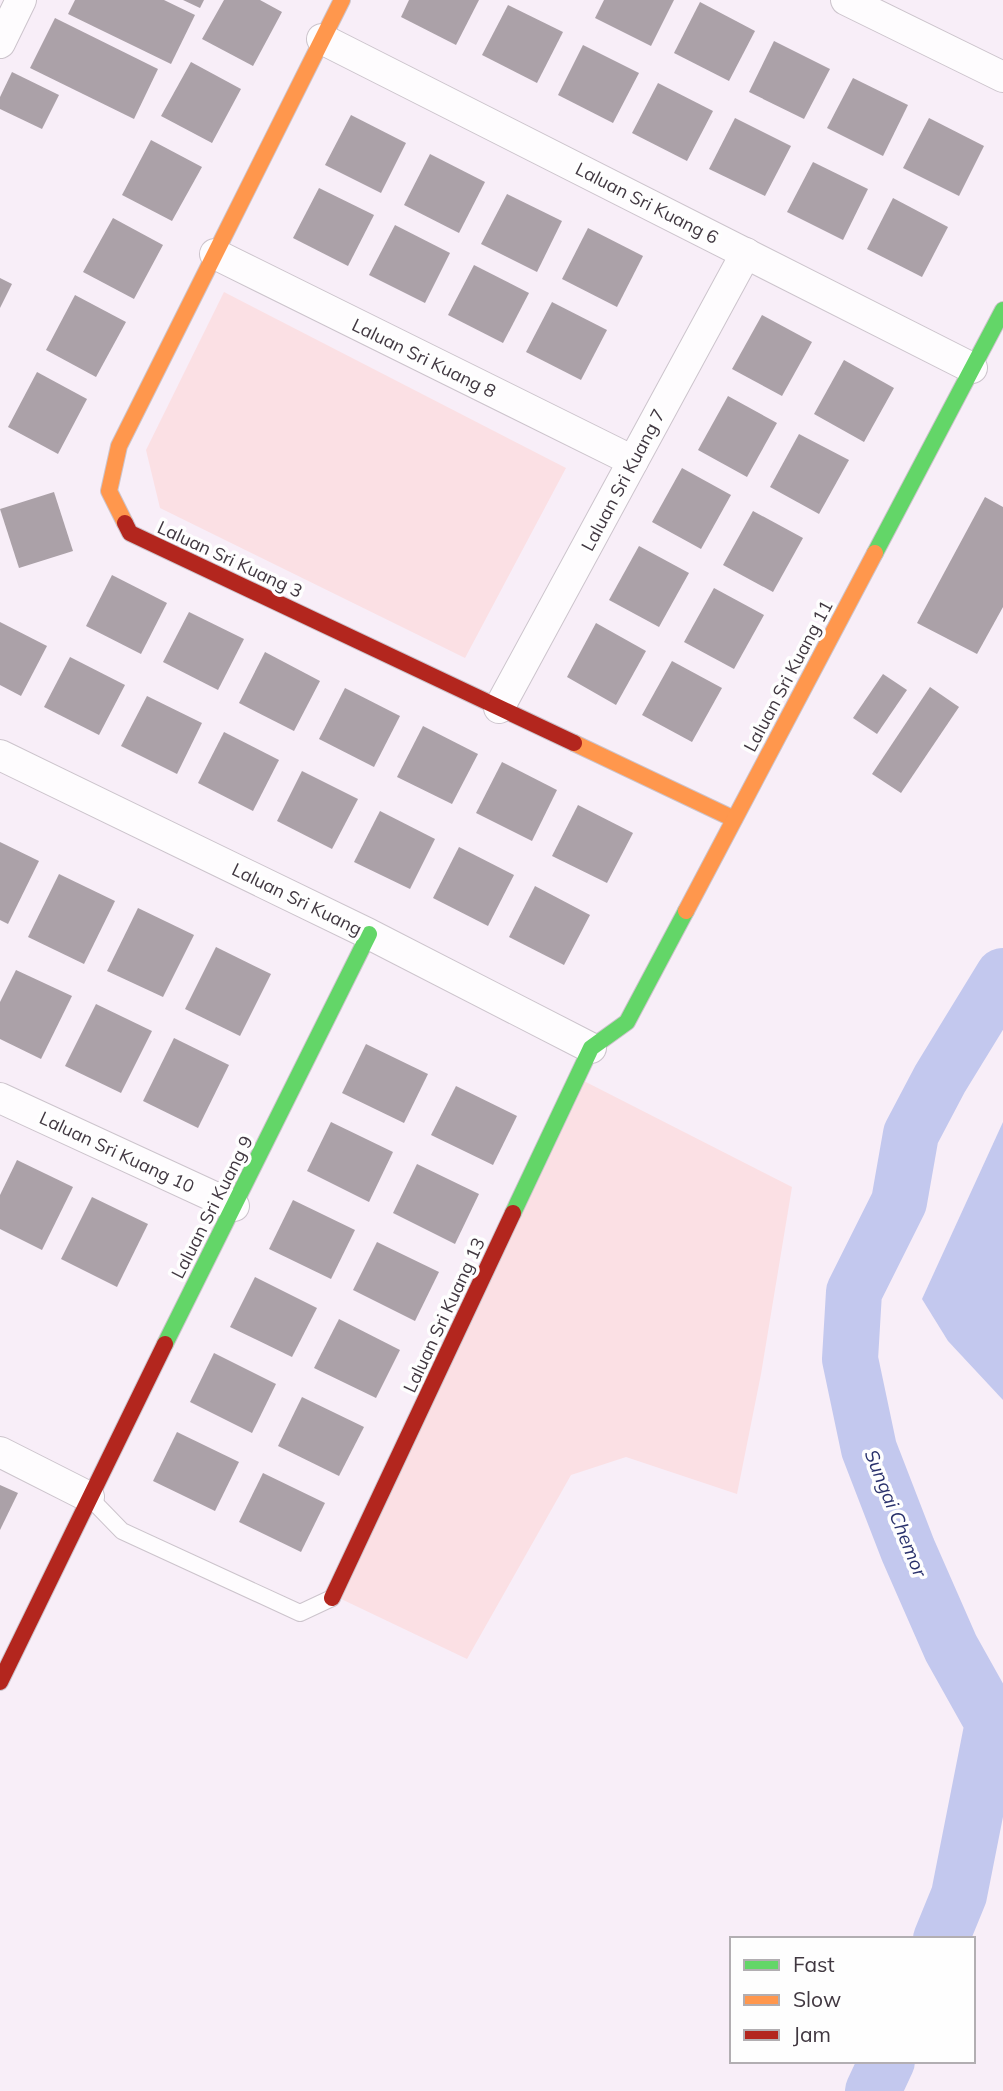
<svg xmlns="http://www.w3.org/2000/svg" width="1003" height="2091" viewBox="0 0 1003 2091" font-family="Mulish,sans-serif">
  <style>
    .green { fill: #fbe0e4 }
    .water { fill: #c3c8ee }
    .lines { fill: none; stroke-linecap: round; stroke-linejoin: round }
    .river { stroke: #c3c8ee; stroke-width: 56 }
    .building { fill: #aba1a8 }
    .lane-casing { stroke: #ccc4cc; stroke-width: 18 }
    .street-casing { stroke: #ccc4cc; stroke-width: 32 }
    .fast-casing { stroke: #ccc4cc; stroke-width: 18 }
    .slow-casing { stroke: #ccc4cc; stroke-width: 18 }
    .jam-casing { stroke: #ccc4cc; stroke-width: 18 }
    .lane { stroke: #fefcfe; stroke-width: 16 }
    .street { stroke: #fefcfe; stroke-width: 30 }
    .fast { stroke: #63d668; stroke-width: 16 }
    .slow { stroke: #ff974d; stroke-width: 16 }
    .jam { stroke: #b3261e; stroke-width: 16 }
    .labels { text-anchor: middle; dominant-baseline: central; stroke-width: 7; stroke-linejoin: round; paint-order: stroke }
    .street-label { font-size: 18px; fill: #403740; stroke: #fefefe }
    .water-label { font-size: 19px; font-style: italic; fill: #28306b; stroke: #fefefe }
  </style>
  <rect width="100%" height="100%" fill="#f8eef8"/>
  <g class="green">
    <path d="M224,292L566,468L465,658L160,508L146,450Z"/>
    <path d="M580,1079L792,1187L761,1374L737,1494L626,1457L571,1475L467,1659L337,1597Z"/>
  </g>
  <path class="water" d="M1003,1122V1400L948,1341L922,1299Z"/>
  <g class="lines">
    <g class="river">
      <path d="M941,1939L959,1895L993,1723L951,1648L908,1550L869,1449L850,1359L854,1292L899,1202L911,1134L940,1079L1003,976"/>
      <path d="M873,2091L887,2061"/>
    </g>
  </g>
  <g class="building">
    <path d="M75,0H164L195,15L171,64L68,14Z"/>
    <path d="M183,0H204L200,8Z"/>
    <path d="M224,0H260L282,12L253,66L202,39Z"/>
    <path d="M409,0H479L456,45L401,17Z"/>
    <path d="M604,0H674L651,46L595,18Z"/>
    <path d="M700,2L755,31L729,81L674,53Z"/>
    <path d="M508,5L563,32L537,83L482,55Z"/>
    <path d="M55,18L158,69L134,119L30,68Z"/>
    <path d="M774,41L830,69L804,119L749,92Z"/>
    <path d="M583,45L639,73L613,123L558,95Z"/>
    <path d="M191,62L241,89L212,143L161,116Z"/>
    <path d="M12,72L59,95L42,129L0,109V97Z"/>
    <path d="M853,78L908,105L883,156L827,128Z"/>
    <path d="M658,83L713,111L687,161L632,133Z"/>
    <path d="M351,115L406,143L381,193L325,165Z"/>
    <path d="M735,118L791,146L765,196L709,169Z"/>
    <path d="M929,118L984,146L959,196L903,168Z"/>
    <path d="M151,140L202,167L172,221L122,195Z"/>
    <path d="M430,154L485,182L459,233L404,205Z"/>
    <path d="M813,162L868,189L843,240L787,212Z"/>
    <path d="M319,188L374,215L348,266L293,238Z"/>
    <path d="M507,194L562,221L537,272L481,244Z"/>
    <path d="M893,198L948,227L922,277L867,249Z"/>
    <path d="M113,218L163,245L134,299L83,272Z"/>
    <path d="M395,225L450,253L425,303L369,275Z"/>
    <path d="M588,228L643,256L617,307L562,279Z"/>
    <path d="M474,265L529,293L503,343L448,315Z"/>
    <path d="M0,278L12,284L0,308Z"/>
    <path d="M75,295L126,322L96,377L46,350Z"/>
    <path d="M552,302L607,330L581,380L526,352Z"/>
    <path d="M762,315L812,342L782,396L732,369Z"/>
    <path d="M844,360L894,388L864,442L814,414Z"/>
    <path d="M37,372L87,399L58,454L8,427Z"/>
    <path d="M728,396L777,423L747,477L698,450Z"/>
    <path d="M799,434L849,460L819,514L770,487Z"/>
    <path d="M682,468L731,495L701,549L652,522Z"/>
    <path d="M54,492L73,551L19,568L0,509Z"/>
    <path d="M985,497L1003,507V607L977,654L917,623Z"/>
    <path d="M753,511L803,538L773,592L723,565Z"/>
    <path d="M639,546L689,573L659,627L609,600Z"/>
    <path d="M112,575L167,603L141,654L86,626Z"/>
    <path d="M714,588L764,615L734,669L684,642Z"/>
    <path d="M189,612L244,639L218,690L163,662Z"/>
    <path d="M0,622L47,646L21,696L0,685Z"/>
    <path d="M596,623L646,651L616,705L567,677Z"/>
    <path d="M265,652L320,681L294,731L239,703Z"/>
    <path d="M70,657L125,685L99,735L44,707Z"/>
    <path d="M672,661L722,688L692,742L642,715Z"/>
    <path d="M883,674L907,690L877,734L853,718Z"/>
    <path d="M930,687L959,707L901,793L872,774Z"/>
    <path d="M345,688L400,716L374,767L319,739Z"/>
    <path d="M147,696L202,723L177,774L121,746Z"/>
    <path d="M423,726L478,754L452,804L397,777Z"/>
    <path d="M224,732L279,760L253,811L198,783Z"/>
    <path d="M502,762L557,790L532,841L476,813Z"/>
    <path d="M302,771L358,799L332,849L277,821Z"/>
    <path d="M578,805L633,833L607,883L552,856Z"/>
    <path d="M380,811L435,839L410,889L354,862Z"/>
    <path d="M0,842L39,861L8,924L0,920Z"/>
    <path d="M459,847L514,875L488,926L433,898Z"/>
    <path d="M59,874L115,901L84,964L28,937Z"/>
    <path d="M535,886L590,915L564,965L509,937Z"/>
    <path d="M138,908L194,935L163,997L107,971Z"/>
    <path d="M216,947L271,974L240,1036L185,1009Z"/>
    <path d="M16,970L72,996L41,1059L0,1039V1002Z"/>
    <path d="M96,1004L152,1031L121,1093L65,1066Z"/>
    <path d="M174,1038L229,1065L198,1128L143,1101Z"/>
    <path d="M366,1044L428,1074L404,1123L342,1093Z"/>
    <path d="M456,1086L517,1116L493,1165L431,1135Z"/>
    <path d="M331,1122L393,1152L369,1202L307,1171Z"/>
    <path d="M17,1160L73,1187L42,1250L0,1229V1195Z"/>
    <path d="M417,1164L479,1194L455,1244L393,1213Z"/>
    <path d="M92,1197L148,1224L117,1287L61,1259Z"/>
    <path d="M293,1200L355,1230L331,1279L269,1249Z"/>
    <path d="M377,1242L439,1272L415,1321L353,1290Z"/>
    <path d="M255,1277L317,1308L292,1357L230,1327Z"/>
    <path d="M339,1319L400,1350L376,1398L314,1368Z"/>
    <path d="M214,1353L276,1384L252,1433L190,1402Z"/>
    <path d="M302,1397L364,1427L339,1476L278,1446Z"/>
    <path d="M177,1432L239,1462L215,1511L153,1481Z"/>
    <path d="M263,1473L325,1503L301,1552L239,1522Z"/>
    <path d="M0,1485L18,1493L0,1530Z"/>
  </g>
  <g class="lines">
    <defs>
      <path id="lane" d="M89,1497L122,1531L300,1613L332,1598"/>
      <g id="street">
        <path d="M846,0L1003,77"/>
        <path d="M322,39L972,368"/>
        <path d="M0,43L21,0"/>
        <path d="M215,254L633,461"/>
        <path d="M499,708L746,253"/>
        <path d="M0,755L369,934L591,1048"/>
        <path d="M0,1098L234,1206"/>
        <path d="M0,1452L89,1497"/>
      </g>
      <g id="fast">
        <path d="M875,553L1003,310"/>
        <path d="M513,1213L591,1048L627,1022L686,911"/>
        <path d="M165,1344L369,934"/>
      </g>
      <g id="slow">
        <path d="M125,523L109,491L119,446L342,0"/>
        <path d="M574,743L734,819"/>
        <path d="M686,911L875,553"/>
      </g>
      <g id="jam">
        <path d="M125,523L130,533L574,743"/>
        <path d="M332,1598L513,1213"/>
        <path d="M0,1682L165,1344"/>
      </g>
    </defs>
    <use href="#lane" class="lane-casing"/>
    <use href="#street" class="street-casing"/>
    <use href="#fast" class="fast-casing"/>
    <use href="#slow" class="slow-casing"/>
    <use href="#jam" class="jam-casing"/>
    <use href="#lane" class="lane"/>
    <use href="#street" class="street"/>
    <use href="#fast" class="fast"/>
    <use href="#slow" class="slow"/>
    <use href="#jam" class="jam"/>
  </g>
  <g class="labels">
    <g class="street-label">
      <text transform="translate(647 203) rotate(27)">Laluan Sri Kuang 6</text>
      <text transform="translate(424 358) rotate(26)">Laluan Sri Kuang 8</text>
      <text transform="translate(623 480) rotate(-62)">Laluan Sri Kuang 7</text>
      <text transform="translate(230 559) rotate(25)">Laluan Sri Kuang 3</text>
      <text transform="translate(788 676) rotate(-62)">Laluan Sri Kuang 11</text>
      <text transform="translate(297 899) rotate(26)">Laluan Sri Kuang</text>
      <text transform="translate(117 1152) rotate(25)">Laluan Sri Kuang 10</text>
      <text transform="translate(212 1207) rotate(-63)">Laluan Sri Kuang 9</text>
      <text transform="translate(444 1315) rotate(-65)">Laluan Sri Kuang 13</text>
    </g>
    <g class="water-label">
      <text transform="translate(896 1513) rotate(68)">Sungai Chemor</text>
    </g>
  </g>
  <rect x="730" y="1937" width="245" height="126" fill="#fefefe" stroke="#b2aeb2" stroke-width="2"/>
  <rect x="744" y="1960" width="35" height="10" fill="#63d668" stroke="#b2aeb2" stroke-width="2"/>
  <text x="793" y="1972" font-size="21" fill="#403740">Fast</text>
  <rect x="744" y="1995" width="35" height="10" fill="#ff974d" stroke="#b2aeb2" stroke-width="2"/>
  <text x="793" y="2007" font-size="21" fill="#403740">Slow</text>
  <rect x="744" y="2030" width="35" height="10" fill="#b3261e" stroke="#b2aeb2" stroke-width="2"/>
  <text x="793" y="2042" font-size="21" fill="#403740">Jam</text>
</svg>
